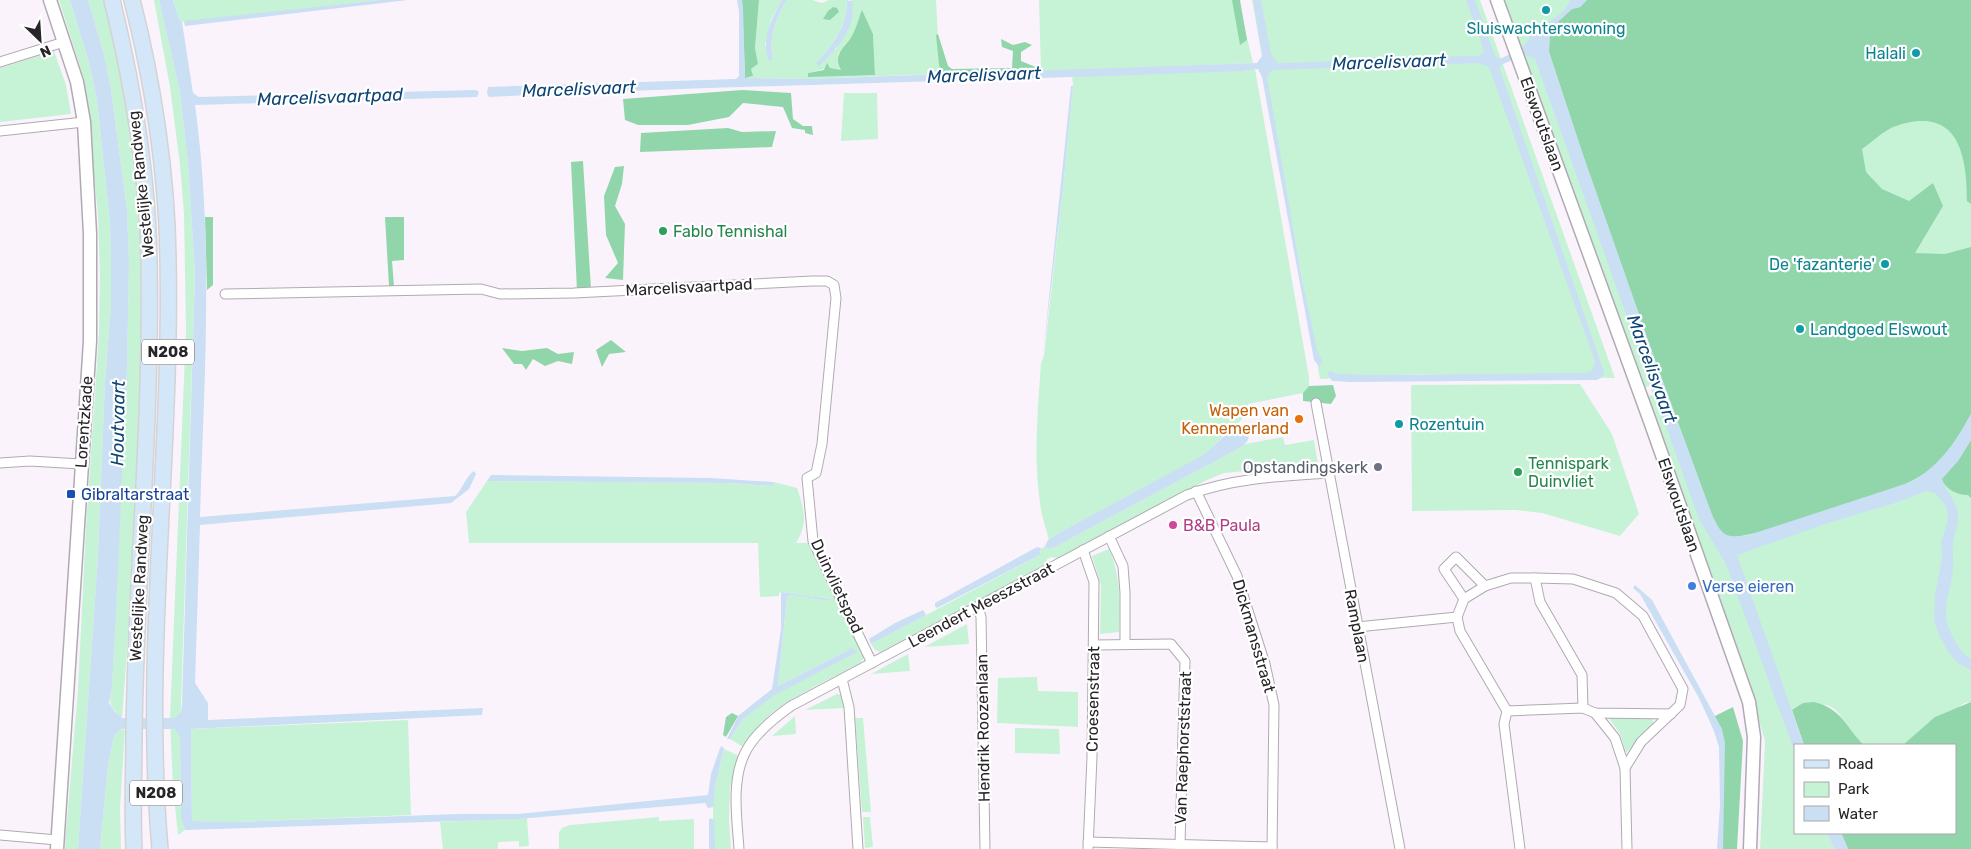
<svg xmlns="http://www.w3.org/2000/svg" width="1971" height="849" viewBox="0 0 1971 849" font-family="Rubik,sans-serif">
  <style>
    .green { fill: #c6f3d6; fill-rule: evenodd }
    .forest { fill: #90d6aa }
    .water { fill: #cadef4 }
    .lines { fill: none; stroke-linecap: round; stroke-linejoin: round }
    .street-casing { stroke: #b0aab2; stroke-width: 11 }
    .secondary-casing { stroke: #b0aab2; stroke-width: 15 }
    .primary-casing { stroke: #d4d3d4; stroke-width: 18 }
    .street { stroke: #fff; stroke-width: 9 }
    .secondary { stroke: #fff; stroke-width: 12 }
    .primary { stroke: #d4e7f8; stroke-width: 15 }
    .culture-dot { fill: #0f9aa8; stroke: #fff; stroke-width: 2 }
    .leisure-dot { fill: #2e9e5b; stroke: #fff; stroke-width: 2 }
    .food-dot { fill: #e8710a; stroke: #fff; stroke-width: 2 }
    .worship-dot { fill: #6b7280; stroke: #fff; stroke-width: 2 }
    .transit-dot { fill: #1a4fb4; stroke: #fff; stroke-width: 2 }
    .hotel-dot { fill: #d1479c; stroke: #fff; stroke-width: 2 }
    .shop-dot { fill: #3f7fe0; stroke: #fff; stroke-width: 2 }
    .labels { text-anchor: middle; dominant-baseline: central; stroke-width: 4.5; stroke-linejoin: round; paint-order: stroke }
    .shield { fill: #fff; stroke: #686668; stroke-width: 1 }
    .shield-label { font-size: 15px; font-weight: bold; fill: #282528 }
    .culture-label { font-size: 16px; fill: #0d838f; stroke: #fff; text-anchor: end }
    .street-label { font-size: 16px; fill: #282528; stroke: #fff }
    .leisure-label { font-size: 16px; fill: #27864d; stroke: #fff; text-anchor: start }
    .food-label { font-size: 16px; fill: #c56008; stroke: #fff; text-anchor: end }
    .worship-label { font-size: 16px; fill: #5b616d; stroke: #fff; text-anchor: end }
    .transit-label { font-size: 16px; fill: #164399; stroke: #fff; text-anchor: start }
    .hotel-label { font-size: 16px; fill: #b23c85; stroke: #fff; text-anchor: start }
    .shop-label { font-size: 16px; fill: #366cbe; stroke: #fff; text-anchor: start }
    .water-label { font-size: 18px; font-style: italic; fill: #0e4575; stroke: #fff }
  </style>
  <rect width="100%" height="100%" fill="#fbf3fc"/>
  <g class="green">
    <path d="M59,0H70L90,66L97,100L110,222L111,261V305L105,381L98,555L78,849H65L66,832L78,689L86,527L99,334L100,273L98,215L84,79Z"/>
    <path d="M88,0H107L126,82L139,195L142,247V352L133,571L122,718C108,706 109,703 112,686L127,369L129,263L127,210L111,90L104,54Z"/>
    <path d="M154,0H159L180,92L188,163L195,273L180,736L181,818L185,830L178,835L173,788L170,718L186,330L184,214L180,165L170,87Z"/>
    <path d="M173,0H380L182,22H180Z"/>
    <path d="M759,0H782L771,20L765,45L773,59C768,40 776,16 787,0H812L822,3L829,0H845L847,2C847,25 832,47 816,63L837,48L852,1L851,0H936L940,74L809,79L745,78L752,76L751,69L758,64L755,48ZM862,11L873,34L875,75L808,73L829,68L841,70L838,54L853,35Z"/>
    <path d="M1039,0H1238L1253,63L1181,66L1242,71L1255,69L1309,377V386L1303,393L1248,404L1247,412L1238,424L1227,432L1206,454L1066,529L1049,540C1046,528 1041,515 1040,503C1033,456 1038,409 1041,363L1044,355L1063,189L1073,86L1072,75L1041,72Z"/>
    <path d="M1252,0H1480L1615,378L1417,374L1320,379Z"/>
    <path d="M1504,0H1971V702L1964,703L1915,745H1864C1860,742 1856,738 1853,734C1845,725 1840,709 1827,705C1818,703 1789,710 1781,713L1795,753V833H1827L1834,849H1760L1765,741L1747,680L1645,397L1653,395L1650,386L1642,388Z"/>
    <path d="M54,51L66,85L71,114L0,122V68Z"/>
    <path d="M844,93H877L878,139L841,141Z"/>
    <path d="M1580,384L1612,434L1639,514L1620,536L1542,513L1516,510L1412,511L1411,385Z"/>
    <path d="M1283,437L1285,445L1314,440L1318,464L1224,473L1207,480L1058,559L1052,557L1047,559L1046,565L880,652L875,650L871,644L1040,555L1041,549L1045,546L1048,549L1053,548L1238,449L1245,444Z"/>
    <path d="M487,481L729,483L772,486L774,482L797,488C804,509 809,522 796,543H810L840,608L852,629L864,658L860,663C834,677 788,698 767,717C758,726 751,736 743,747L730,739L743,719L771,696L852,648L778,686L787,597L791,595L829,601V599L781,592L779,593V596L760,597L758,543H469L466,512Z"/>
    <path d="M1109,549C1121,576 1120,603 1119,632L1100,634L1101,585L1092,556Z"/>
    <path d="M967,624L969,644L925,647L930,644Z"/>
    <path d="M908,654L910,671L871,674Z"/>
    <path d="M1037,677L1038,691L1078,692V727L997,723L998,678Z"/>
    <path d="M837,694L842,695L844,708L805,710Z"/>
    <path d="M795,716L796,734L772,736Z"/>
    <path d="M1612,716H1649L1653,718V723L1626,753L1620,734L1609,718Z"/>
    <path d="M855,718H863L871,812H862Z"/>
    <path d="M408,720L411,815L233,822L192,821L191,729Z"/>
    <path d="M1015,728L1059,729L1060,754L1015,753Z"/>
    <path d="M121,729L125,730L120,808L121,849H100L108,765L114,736Z"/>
    <path d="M724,749L739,756L730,788L729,820L731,849H713V796Z"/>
    <path d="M659,817V821L694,819V849H559V832L562,828L570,825Z"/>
    <path d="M863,817H870L873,847L865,848Z"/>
    <path d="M527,818L529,846L519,847V841L498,842V849H443L440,822Z"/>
  </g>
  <g class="forest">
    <path d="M742,0H759L755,48L758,64L751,69L753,76L745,78Z"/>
    <path d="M1232,0H1240L1247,40L1240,45Z"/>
    <path d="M1587,0H1971V204L1967,201C1967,150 1956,104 1893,127C1882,132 1871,143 1862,149L1866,172L1882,189L1909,201L1933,183L1943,206L1915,253L1945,254L1971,247V414C1953,447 1937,472 1900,486C1875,495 1743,543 1727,536C1719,533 1715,522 1712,515L1655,360L1583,155L1549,52L1550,29L1572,9L1580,7Z"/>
    <path d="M833,7L837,8L839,12L830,20L823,19L828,11Z"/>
    <path d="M862,10L873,34L875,75L808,77V73L824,70L827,63L830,68L841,70C832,52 846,48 853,34C857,26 859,17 862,10Z"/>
    <path d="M938,34L948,66L952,69L1012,68L1013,51L1002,47L1001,39L1013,45L1025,42L1032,45L1021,52V61L1038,68V72L940,74L936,35Z"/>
    <path d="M742,90L791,93L793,119L803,126H812L813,135L805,133V130L792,128L783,107L743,103L729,117L688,125H638L625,120L623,99Z"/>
    <path d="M728,128L742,132L776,131L772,147L640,152L641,133Z"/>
    <path d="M583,161L591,289L577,291L571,162Z"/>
    <path d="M624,166L622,184L615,206L625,224L623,280L605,278L618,263L606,235L604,196L615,167Z"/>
    <path d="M205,217H213V285L207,290Z"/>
    <path d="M385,217H404V260L392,261L394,286H389Z"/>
    <path d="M611,340L626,352L609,354L602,367L596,350Z"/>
    <path d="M502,348L522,351L547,348L558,354L574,352L572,364L558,361L545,366L533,359L526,370L522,364H514Z"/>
    <path d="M1333,385L1336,396L1331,404L1303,401V393L1309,386Z"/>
    <path d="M1971,440V498L1968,495C1957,495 1945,489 1941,478L1958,461Z"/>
    <path d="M1814,702C1843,709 1845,727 1864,745H1804L1792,710L1803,703Z"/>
    <path d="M1971,702V849H1848L1841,833H1955V745H1903L1935,717Z"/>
    <path d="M1733,707L1743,741L1737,849H1719L1722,808L1720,743L1711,718Z"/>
    <path d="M732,713L738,716L726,737L723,735L726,717Z"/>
  </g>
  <g class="water">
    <path d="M70,0H88L104,54L111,90L127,210L129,263L127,369L117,591L112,686L109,703L114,711L122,718H175L181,712L182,704L195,273L188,163L180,92L159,0H173L180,22H182L193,93L199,97L476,90L479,92L477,97L195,105C214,242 204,380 200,517L455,496C463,489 465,477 474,471L476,474L469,489L451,503L200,525L195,683L208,703V720L483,708L482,715L191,729L192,821L233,822L459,814H518L708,795L711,774L720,748L722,746L724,749L715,787L713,807L708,808L705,803L518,819L185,830L181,818L180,736L175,729H121L114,736L108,765L100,849H78L98,555L105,381L111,305V261L110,222L97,100L90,66Z"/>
    <path d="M380,0H408L185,26L184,21Z"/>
    <path d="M737,0H742L743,7L745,78L809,79L1257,63L1262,56L1253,0H1261L1271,54L1278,63L1319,62L1371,57L1479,56L1484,51L1466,0H1475L1494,53L1497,58L1500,59L1520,49L1529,40V33C1542,27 1566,14 1570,0H1587L1580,7L1572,9L1550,29L1549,52L1583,155L1655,360L1712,515C1722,534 1723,538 1746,536L1914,481C1942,462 1955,443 1971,414V440L1958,461L1942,479C1945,491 1956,499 1958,513C1959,524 1954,532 1953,543C1952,551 1954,560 1953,569C1950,599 1938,609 1954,639C1958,647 1963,655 1971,659V670L1958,663L1949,653L1939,635L1934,620L1935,596L1942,558L1941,543L1947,523L1948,516L1946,506L1935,493L1926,491L1895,503L1831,522L1737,555L1804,745H1795V753L1726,564L1699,519L1535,59L1525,55L1503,64L1499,67L1604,372L1602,377L1597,380L1351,382L1332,381L1327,374L1330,371L1338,374L1369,375L1587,373L1593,369L1595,361L1489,67L1479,63L1272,70L1267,77L1302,279L1317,350L1323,363L1319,366L1314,360L1262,77L1258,69L1242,71C991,81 740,85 489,97L487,93L488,87L736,79L739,76V11Z"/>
    <path d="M782,0H787C776,16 768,40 773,59L769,61C760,41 772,18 782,0Z"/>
    <path d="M845,0L852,1C857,28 837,49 819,66L816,63C832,47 847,26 847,2Z"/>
    <path d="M1071,86H1073L1063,189L1043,355Z"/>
    <path d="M1233,428L1237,431L1243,430L1248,432C1251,441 1244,445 1238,449L1053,548L1048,549L1045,546L1048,540L1066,529L1205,454Z"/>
    <path d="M491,475L710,478L774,482L773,486L729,483L487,481Z"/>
    <path d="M1037,547L1041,548L1040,555L937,608L935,606V603Z"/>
    <path d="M1635,585L1652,600L1722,729L1725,743L1723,849H1717L1720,805L1719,747L1714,731L1699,698L1640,594L1633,588Z"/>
    <path d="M781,592L829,599V601L791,595L787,597L778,686L852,648L857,652L773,696L743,719L730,739H727L738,716L772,689L781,629Z"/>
    <path d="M923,610L926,615L871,644L869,639L895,623Z"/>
    <path d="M710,818L714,820L715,849H709V820Z"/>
    <path d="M1827,833H1841L1848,849H1834Z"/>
  </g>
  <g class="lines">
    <defs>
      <g id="street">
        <path d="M0,62L64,42"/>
        <path d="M0,131L84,122"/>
        <path d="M225,294L481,289L500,294L574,293L812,281H827L834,285L836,298L822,444L816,473L807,478L813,541L872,663"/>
        <path d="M1316,403L1400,849"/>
        <path d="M0,463L30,461L81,464"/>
        <path d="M1196,491L1237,576L1265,664L1274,705L1272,849"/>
        <path d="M1109,536L1123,566L1125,593V643"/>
        <path d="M1083,550L1094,582L1092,757L1088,849"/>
        <path d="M1535,578L1540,602L1582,675L1583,708"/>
        <path d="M1464,599L1444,569L1456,557L1485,586"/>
        <path d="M978,607L981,617L985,849"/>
        <path d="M1457,617L1464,599L1485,586L1511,578H1535L1573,579L1616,593L1643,616L1683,689L1680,705L1641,742L1625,768"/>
        <path d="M1457,617L1460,631L1507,711L1504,724L1520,849"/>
        <path d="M1357,627L1457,617"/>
        <path d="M1094,645L1171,644L1185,661L1180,845"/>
        <path d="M842,679L849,707L858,849"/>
        <path d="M1507,711L1583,708L1595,713L1671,714"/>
        <path d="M1595,713L1615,738L1625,768L1627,849"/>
        <path d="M0,835L57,840"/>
        <path d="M1088,842L1272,847"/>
        <path d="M739,849C737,819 731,781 745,753C754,734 774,718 791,706L1187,495C1234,478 1280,476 1329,473"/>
      </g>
      <g id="secondary">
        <path d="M50,0L77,82L84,122L90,234V341L57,849"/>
        <path d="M1497,0L1651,424L1749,702L1754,737L1750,849"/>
      </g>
      <g id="primary">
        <path d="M112,0C133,86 148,174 149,262C152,419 136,577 134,733C134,772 132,810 134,849"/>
        <path d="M132,0C153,81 167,175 168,258C172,455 143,652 160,849"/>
      </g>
    </defs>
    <use href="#street" class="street-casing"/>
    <use href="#secondary" class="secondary-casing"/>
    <use href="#primary" class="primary-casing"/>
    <use href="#street" class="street"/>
    <use href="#secondary" class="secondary"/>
    <use href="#primary" class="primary"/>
  </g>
  <g class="culture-dot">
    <circle cx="1546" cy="10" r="5"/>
    <circle cx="1916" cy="53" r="5"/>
    <circle cx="1885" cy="264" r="5"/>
    <circle cx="1800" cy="329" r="5"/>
    <circle cx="1399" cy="424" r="5"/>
  </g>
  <g class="leisure-dot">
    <circle cx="663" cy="231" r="5"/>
    <circle cx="1518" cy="472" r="5"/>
  </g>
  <circle class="food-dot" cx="1299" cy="419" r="5"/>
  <circle class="worship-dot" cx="1378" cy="467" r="5"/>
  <rect class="transit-dot" x="66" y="489" width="10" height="10" rx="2.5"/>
  <circle class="hotel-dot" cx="1173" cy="525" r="5"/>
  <circle class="shop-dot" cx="1692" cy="586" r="5"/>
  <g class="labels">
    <g class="shield">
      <rect x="142" y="339.5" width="52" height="25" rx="4"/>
      <rect x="130" y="780.5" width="52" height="25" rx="4"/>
    </g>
    <g class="shield-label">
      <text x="168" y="352">N208</text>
      <text x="156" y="793">N208</text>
    </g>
    <g class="culture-label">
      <text x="1546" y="28" text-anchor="middle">Sluiswachterswoning</text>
      <text x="1906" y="53">Halali</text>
      <text x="1875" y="264">De 'fazanterie'</text>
      <text x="1810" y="329" text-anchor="start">Landgoed Elswout</text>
      <text x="1409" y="424" text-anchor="start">Rozentuin</text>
    </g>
    <g class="street-label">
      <text transform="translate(1542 124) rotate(70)">Elswoutslaan</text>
      <text transform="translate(141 184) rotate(-96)">Westelijke Randweg</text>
      <text transform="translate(689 287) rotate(-3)">Marcelisvaartpad</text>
      <text transform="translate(84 422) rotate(-86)">Lorentzkade</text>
      <text transform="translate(1679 505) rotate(71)">Elswoutslaan</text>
      <text transform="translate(837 586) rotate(65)">Duinvlietspad</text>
      <text transform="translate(139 588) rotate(-87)">Westelijke Randweg</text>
      <text transform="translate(981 605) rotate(-28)">Leendert Meeszstraat</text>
      <text transform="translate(1357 626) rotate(79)">Ramplaan</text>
      <text transform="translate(1254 636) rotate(74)">Dickmansstraat</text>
      <text transform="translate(1093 699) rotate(-89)">Croesenstraat</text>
      <text transform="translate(983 728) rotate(-91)">Hendrik Roozenlaan</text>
      <text transform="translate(1183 748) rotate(-88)">Van Raephorststraat</text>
    </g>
    <g class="leisure-label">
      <text x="673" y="231">Fablo Tennishal</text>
      <text x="1528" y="463">Tennispark<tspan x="1528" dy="18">Duinvliet</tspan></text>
    </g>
    <g class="food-label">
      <text x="1289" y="410">Wapen van<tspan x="1289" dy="18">Kennemerland</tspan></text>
    </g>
    <g class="worship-label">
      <text x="1368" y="467">Opstandingskerk</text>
    </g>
    <g class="transit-label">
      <text x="81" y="494">Gibraltarstraat</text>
    </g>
    <g class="hotel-label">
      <text x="1183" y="525">B&amp;B Paula</text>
    </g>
    <g class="shop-label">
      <text x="1702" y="586">Verse eieren</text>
    </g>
    <g class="water-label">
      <text transform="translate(1389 62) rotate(-2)">Marcelisvaart</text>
      <text transform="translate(984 75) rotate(-2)">Marcelisvaart</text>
      <text transform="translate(579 89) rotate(-2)">Marcelisvaart</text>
      <text transform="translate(330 97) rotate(-2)">Marcelisvaartpad</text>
      <text transform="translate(1652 369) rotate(70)">Marcelisvaart</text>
      <text transform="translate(118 423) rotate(-89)">Houtvaart</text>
    </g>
  </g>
  <rect x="1794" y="744" width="162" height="90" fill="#ffffff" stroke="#a9a8a9"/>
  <rect x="1804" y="760" width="25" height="8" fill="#d4e7f8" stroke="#a9a8a9"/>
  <text x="1838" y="769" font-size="15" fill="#282528">Road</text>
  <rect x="1804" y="782" width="25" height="15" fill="#c6f3d6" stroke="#a9a8a9"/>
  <text x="1838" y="794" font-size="15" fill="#282528">Park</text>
  <rect x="1804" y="806" width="25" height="15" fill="#cadef4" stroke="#a9a8a9"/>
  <text x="1838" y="819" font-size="15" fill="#282528">Water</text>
  <g transform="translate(40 40) rotate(155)" stroke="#ffffff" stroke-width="4" paint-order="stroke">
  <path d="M0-4L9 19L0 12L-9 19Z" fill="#282528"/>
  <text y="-8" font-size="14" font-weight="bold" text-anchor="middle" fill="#282528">N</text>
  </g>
</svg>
